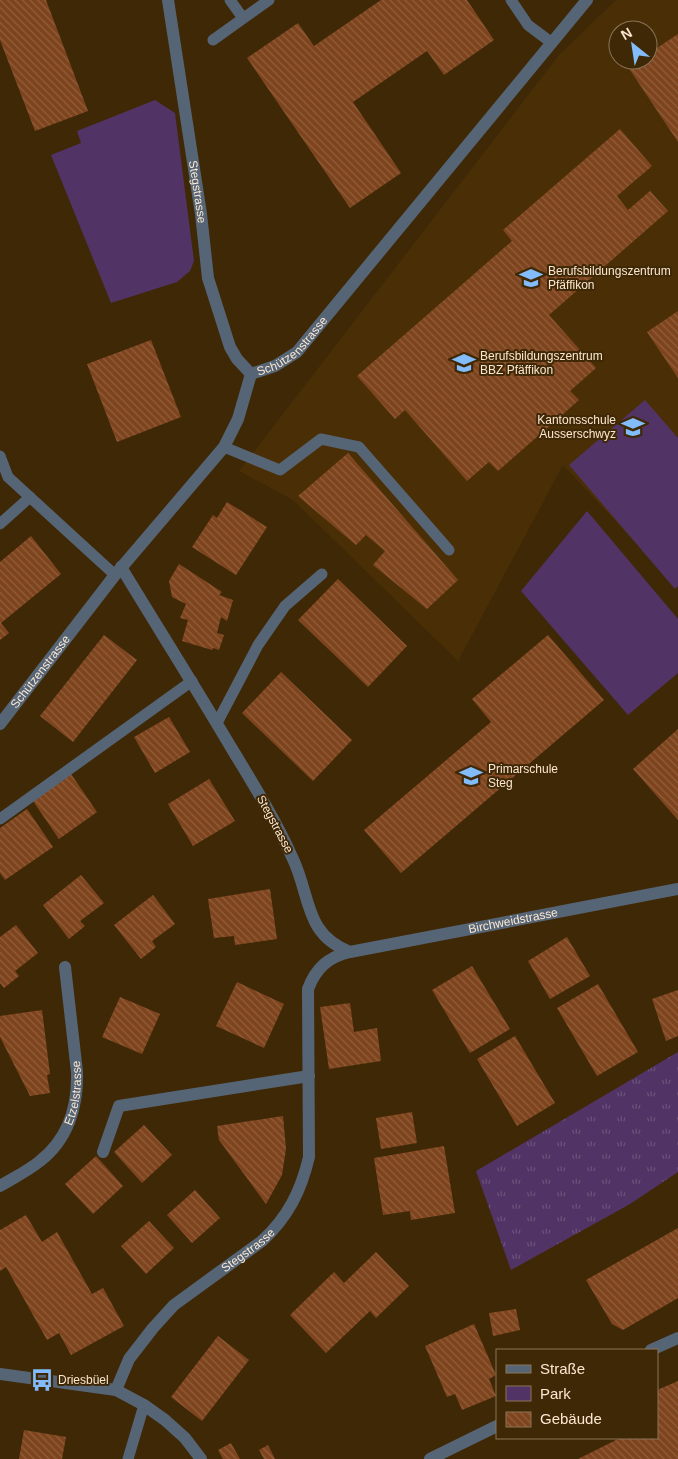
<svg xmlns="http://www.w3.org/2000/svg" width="678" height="1459" viewBox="0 0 678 1459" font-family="Helvetica,sans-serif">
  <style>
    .built { fill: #4a2f06; fill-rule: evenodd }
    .grass { fill: url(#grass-tufts) }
    .green { fill: #523365 }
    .building { fill: url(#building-back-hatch) }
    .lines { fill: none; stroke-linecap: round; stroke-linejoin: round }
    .service { stroke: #566576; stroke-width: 11 }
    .minor { stroke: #566576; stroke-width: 12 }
    .tertiary { stroke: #566576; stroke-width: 12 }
    .labels { text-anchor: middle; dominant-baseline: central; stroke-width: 4; stroke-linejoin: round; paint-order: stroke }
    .street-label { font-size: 12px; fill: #fbe7d1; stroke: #3f2806 }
    .poi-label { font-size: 12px; fill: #fbe7d1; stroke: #3f2806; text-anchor: start }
  </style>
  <defs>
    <pattern id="grass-tufts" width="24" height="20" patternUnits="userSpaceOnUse" patternTransform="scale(1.25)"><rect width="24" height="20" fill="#523365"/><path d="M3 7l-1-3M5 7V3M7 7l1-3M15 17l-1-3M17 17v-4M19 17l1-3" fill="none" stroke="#6c517a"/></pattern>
    <pattern id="building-back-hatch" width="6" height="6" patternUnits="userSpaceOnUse" patternTransform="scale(1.25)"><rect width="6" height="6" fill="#7e441d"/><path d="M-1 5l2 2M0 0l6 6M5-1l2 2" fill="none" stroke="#915f3d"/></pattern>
  </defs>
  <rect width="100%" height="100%" fill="#3f2806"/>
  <path class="built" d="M616,0H678V588L563,465L458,661L293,500L239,471L559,55ZM618,30H648V60H618Z"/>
  <path class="grass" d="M678,1052V1172L630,1204L511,1270L476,1171Z"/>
  <g class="green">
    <path d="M155,100L175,113L194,261L190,271L177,282L111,303L51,155L81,143L77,131Z"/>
    <path d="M645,400L678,438V586L675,589L569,465Z"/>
    <path d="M587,511L678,619V673L628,715L521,591Z"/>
  </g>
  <g class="building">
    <path d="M0,0H46L88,111L35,131L0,40Z"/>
    <path d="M381,0H467L494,40L444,75L427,51L353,102L401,173L350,208L247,58L298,23L314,46Z"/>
    <path d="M678,34V142L628,67L639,60H648V54Z"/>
    <path d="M620,129L652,166L617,196L628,210L650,191L668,211L549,315L596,368L570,391L579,400L498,471L489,462L467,481L405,410L395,419L357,376L512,241L503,230Z"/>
    <path d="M678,311V378L647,332Z"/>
    <path d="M151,340L181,417L117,442L87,364Z"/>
    <path d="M348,453L458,580L427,609L373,565L385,551L366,535L356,545L298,496Z"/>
    <path d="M227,502L267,527L236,575L192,547L213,515L217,518Z"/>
    <path d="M31,536L61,574L1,623L9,633L0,640V562Z"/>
    <path d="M179,564L222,592L219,595L233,600L227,621L221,617L217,633L224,635L219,650L213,648L212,650L182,641L188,620L180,618L186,604L172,597L169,581Z"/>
    <path d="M338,579L407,646L368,687L298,620Z"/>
    <path d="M104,635L137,660L73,742L40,716Z"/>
    <path d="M548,635L604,700L401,873L364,830L491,722L472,699Z"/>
    <path d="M281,672L352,740L313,781L242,713Z"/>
    <path d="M169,717L190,752L155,773L134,737Z"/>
    <path d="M678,729V820L633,769Z"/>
    <path d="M71,774L97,812L59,839L33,801Z"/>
    <path d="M209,779L235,821L193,846L168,804Z"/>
    <path d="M27,809L53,847L5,880L0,873V828Z"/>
    <path d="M81,875L104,903L80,921L85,926L69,939L43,905Z"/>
    <path d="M270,889L277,939L235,945L234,936L214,938L208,899Z"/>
    <path d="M153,895L175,924L152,941L156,947L141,959L114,925Z"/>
    <path d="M16,925L38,953L15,971L19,976L4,988L0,983V937Z"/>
    <path d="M567,937L590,976L550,999L528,961Z"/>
    <path d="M472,966L510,1029L470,1053L432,990Z"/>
    <path d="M237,982L284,1004L264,1048L216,1026Z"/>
    <path d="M598,984L638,1052L597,1076L557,1008Z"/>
    <path d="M678,990V1036L666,1041L652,999Z"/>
    <path d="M120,997L160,1014L142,1054L102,1037Z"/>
    <path d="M350,1003L354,1032L377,1028L381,1061L329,1069L320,1007Z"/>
    <path d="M42,1010L50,1074L47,1075L50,1093L30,1096L0,1037V1016Z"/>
    <path d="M515,1036L555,1103L517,1126L477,1059Z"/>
    <path d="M412,1112L417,1143L381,1149L376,1118Z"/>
    <path d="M283,1116L286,1149L282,1175L266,1204L219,1140L217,1126Z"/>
    <path d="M144,1125L172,1155L142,1183L114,1152Z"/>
    <path d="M444,1146L455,1213L411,1220L410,1211L383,1215L374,1158Z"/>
    <path d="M96,1156L123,1186L93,1214L65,1184Z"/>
    <path d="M195,1190L220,1218L192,1243L167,1215Z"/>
    <path d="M26,1215L42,1242L57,1232L92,1294L103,1288L124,1326L71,1355L59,1333L47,1340L6,1267L0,1271V1230Z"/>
    <path d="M149,1221L174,1248L146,1274L121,1246Z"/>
    <path d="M678,1228V1298L623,1330L612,1324L586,1280Z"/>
    <path d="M376,1252L409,1286L376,1318L370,1311L326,1353L290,1315L334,1272L344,1283Z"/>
    <path d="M516,1309L520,1330L493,1336L489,1313Z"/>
    <path d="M474,1324L496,1375L489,1379L496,1396L462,1410L455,1394L447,1397L425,1346Z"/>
    <path d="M218,1336L249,1360L202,1421L171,1397Z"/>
    <path d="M678,1381V1459H578L620,1438H657V1390Z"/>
    <path d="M24,1430L66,1437L62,1459H19Z"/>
    <path d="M231,1443L240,1459H223L218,1450Z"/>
    <path d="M268,1445L275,1459H264L259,1450Z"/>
  </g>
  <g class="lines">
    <g class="service">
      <path d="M230,0L243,18"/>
      <path d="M511,0L528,25L552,43"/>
      <path d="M213,40L269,0"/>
      <path d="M224,447L280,470L321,439L359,447L449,550"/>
      <path d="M0,456L8,477L115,575"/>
      <path d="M0,524L30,497"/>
      <path d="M217,723L258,645L285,606L322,574"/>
      <path d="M0,819L192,681"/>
      <path d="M128,1459L144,1405"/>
    </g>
    <g class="minor">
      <path id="s1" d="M168,0L201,214L208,278L230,347L237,359L251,374"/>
      <path id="s2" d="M251,374L275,366L297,352L587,0"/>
      <path id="s3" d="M0,724L115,575L224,447L238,419L251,374"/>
      <path id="s4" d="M350,952L678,889"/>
      <path d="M103,1152L119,1106L309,1076"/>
      <path id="s5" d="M0,1186C13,1178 28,1171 40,1161C68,1139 78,1106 77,1072L65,967"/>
      <path d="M651,1350L678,1338"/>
      <path id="s6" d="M116,1390L129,1359L153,1328L174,1305L262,1241C288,1217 301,1191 309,1157L308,989C316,968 328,957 350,952C304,934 311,897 293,859C276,821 254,785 232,749C196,688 158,628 121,567"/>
      <path d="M430,1459L497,1426"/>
    </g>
    <path class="tertiary" d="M0,1374L116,1390L144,1405L165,1420L185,1438L201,1459"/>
  </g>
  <defs>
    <symbol id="school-bare" viewBox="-9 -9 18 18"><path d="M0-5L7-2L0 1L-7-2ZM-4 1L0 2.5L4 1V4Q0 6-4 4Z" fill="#83bcfb" stroke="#3f2806" stroke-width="2.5" paint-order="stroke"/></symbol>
    <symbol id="bus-bare" viewBox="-9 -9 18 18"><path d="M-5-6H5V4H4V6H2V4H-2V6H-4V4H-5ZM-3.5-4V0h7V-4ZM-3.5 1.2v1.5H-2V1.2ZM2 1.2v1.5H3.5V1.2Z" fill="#83bcfb" stroke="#3f2806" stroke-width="2.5" paint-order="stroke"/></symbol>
  </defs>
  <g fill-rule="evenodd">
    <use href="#school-bare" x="515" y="262" width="32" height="32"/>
    <use href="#school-bare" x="448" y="347" width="32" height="32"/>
    <use href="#school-bare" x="617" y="411" width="32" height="32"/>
    <use href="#school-bare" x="455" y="760" width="32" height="32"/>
    <use href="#bus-bare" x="26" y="1364" width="32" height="32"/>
  </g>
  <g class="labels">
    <g class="street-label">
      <text stroke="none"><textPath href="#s1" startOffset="194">Stegstrasse</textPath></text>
      <text stroke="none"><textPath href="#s2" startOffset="51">Schützenstrasse</textPath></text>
      <text stroke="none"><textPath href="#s3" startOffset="66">Schützenstrasse</textPath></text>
      <text transform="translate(275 824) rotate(62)">Stegstrasse</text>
      <text stroke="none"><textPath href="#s4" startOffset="166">Birchweidstrasse</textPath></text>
      <text stroke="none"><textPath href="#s5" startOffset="126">Etzelstrasse</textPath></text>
      <text stroke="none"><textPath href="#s6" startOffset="196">Stegstrasse</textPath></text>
    </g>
    <g class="poi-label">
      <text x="548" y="271">Berufsbildungszentrum<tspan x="548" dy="14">Pfäffikon</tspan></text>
      <text x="480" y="356">Berufsbildungszentrum<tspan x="480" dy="14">BBZ Pfäffikon</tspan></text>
      <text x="616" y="420" text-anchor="end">Kantonsschule<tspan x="616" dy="14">Ausserschwyz</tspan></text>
      <text x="488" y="769">Primarschule<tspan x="488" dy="14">Steg</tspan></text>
      <text x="58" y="1380">Driesbüel</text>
    </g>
  </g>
  <rect x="496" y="1349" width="162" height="90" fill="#3f2806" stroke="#8a7457"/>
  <rect x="506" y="1365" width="25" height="8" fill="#566576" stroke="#8a7457"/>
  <text x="540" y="1374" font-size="15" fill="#fbe7d1">Straße</text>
  <rect x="506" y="1386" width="25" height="15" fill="#523365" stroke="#8a7457"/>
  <text x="540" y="1399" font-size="15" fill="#fbe7d1">Park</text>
  <rect x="506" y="1412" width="25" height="15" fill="url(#building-back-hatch)" stroke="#8a7457"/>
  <text x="540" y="1424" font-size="15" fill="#fbe7d1">Gebäude</text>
  <g transform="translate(633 45) rotate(330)"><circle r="24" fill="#3f2806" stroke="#8a7457"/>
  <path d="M0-4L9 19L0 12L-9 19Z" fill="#83bcfb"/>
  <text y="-8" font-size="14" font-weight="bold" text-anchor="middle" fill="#fbe7d1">N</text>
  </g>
</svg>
